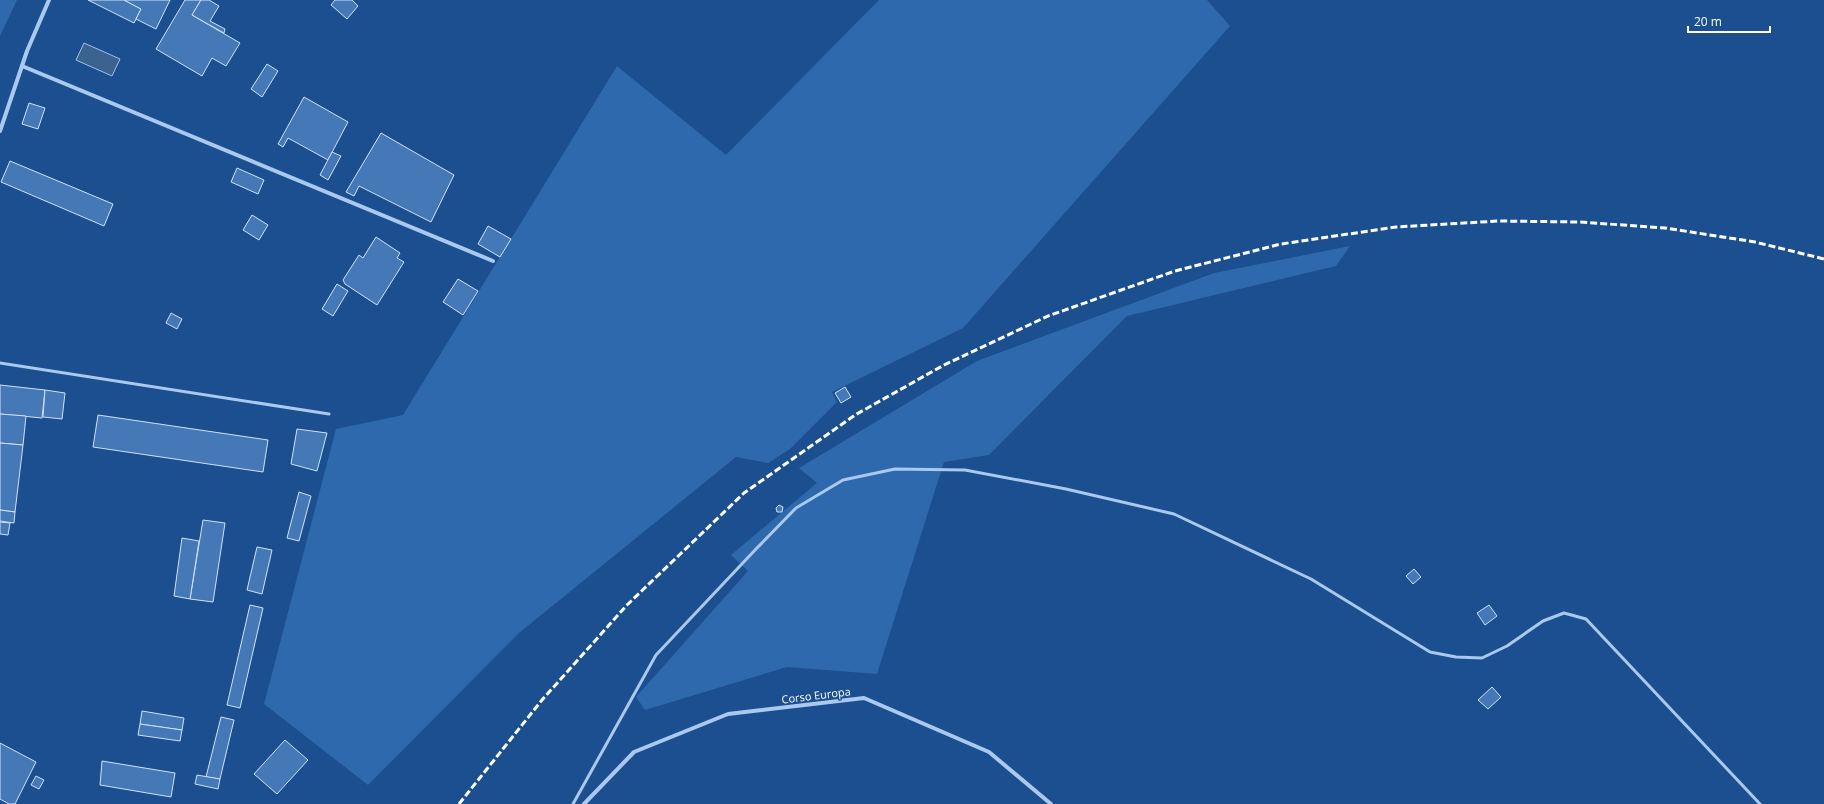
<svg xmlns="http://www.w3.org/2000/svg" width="1824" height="804" viewBox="0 0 1824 804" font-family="'Open Sans',sans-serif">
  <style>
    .green { fill: #2e69ad }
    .water { fill: #3c6290; stroke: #9cc4f0 }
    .building { fill: #4478b7; stroke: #cfe3fa }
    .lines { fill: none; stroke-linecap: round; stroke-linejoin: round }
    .lane { stroke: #a9c9ee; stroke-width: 3 }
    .street { stroke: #a9c9ee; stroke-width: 4 }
    .rail { stroke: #fff; stroke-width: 3; stroke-dasharray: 7 3; stroke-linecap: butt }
    .labels { text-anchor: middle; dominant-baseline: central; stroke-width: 3; stroke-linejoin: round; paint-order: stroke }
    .street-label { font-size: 11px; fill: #fff; stroke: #1b4f8f }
  </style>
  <rect width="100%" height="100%" fill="#1b4f8f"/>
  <g class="green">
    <path d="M0,0H17L0,36Z"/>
    <path d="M879,0H1207L1230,26L963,328L832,392L837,402L790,449L768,463L736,457L519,633L368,785L264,704L336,429L403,415L617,66L726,155Z"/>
    <path d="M1350,246L1336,266L1127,316L989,455L944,462L877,674L787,667L645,710L636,697L748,571L731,555L817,483L799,468L977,361L1214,273Z"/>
  </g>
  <path class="water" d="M84,43L120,59L112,76L76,60Z"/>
  <g class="building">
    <path d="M88,0H124L141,9L134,23Z"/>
    <path d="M124,0H170L156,29L136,19L141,9Z"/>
    <path d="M185,0H201L192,15L240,43L226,66L212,58L202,76L156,49Z"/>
    <path d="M201,0H209L219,6L210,21L225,29L224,33L192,15Z"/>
    <path d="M335,0H352L358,6L347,19L331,5Z"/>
    <path d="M267,64L278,71L262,97L251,89Z"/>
    <path d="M304,97L348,122L328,160L288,138L283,147L278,144Z"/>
    <path d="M29,103L45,108L38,129L22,124Z"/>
    <path d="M381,133L454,175L431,222L359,186L354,196L346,192Z"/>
    <path d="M332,152L341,156L328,180L320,175Z"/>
    <path d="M10,161L113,204L104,226L1,182Z"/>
    <path d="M237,168L264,180L258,194L231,182Z"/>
    <path d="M252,215L268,225L259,240L243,230Z"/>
    <path d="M488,226L511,239L500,257L478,244Z"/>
    <path d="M376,237L400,253L397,258L404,262L377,305L345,284L343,280L359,255L363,258Z"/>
    <path d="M458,279L478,291L463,315L443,302Z"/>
    <path d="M337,284L348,291L333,316L322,309Z"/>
    <path d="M171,313L182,319L177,329L166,323Z"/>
    <path d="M0,385L45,390L42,418L0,414Z"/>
    <path d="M845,387L851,397L841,403L835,393Z"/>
    <path d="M45,390L65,393L62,419L43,417Z"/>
    <path d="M0,414L26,416L23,445L0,443Z"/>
    <path d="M98,415L268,440L263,472L93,447Z"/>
    <path d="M297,429L327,433L317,471L291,464Z"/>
    <path d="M0,443L23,445L15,512L0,510Z"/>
    <path d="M299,492L311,496L299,541L287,538Z"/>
    <path d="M779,505L783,507L782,512H777L776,508Z"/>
    <path d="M0,510L15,512L14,523L0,521Z"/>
    <path d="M203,520L225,523L213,602L190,599Z"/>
    <path d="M0,522L10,523L8,535L0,534Z"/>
    <path d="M182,538L199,541L190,599L174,596Z"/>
    <path d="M257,547L272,550L262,594L247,590Z"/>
    <path d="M1414,569L1421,577L1413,584L1406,576Z"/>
    <path d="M250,605L263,608L240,708L227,705Z"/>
    <path d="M1489,605L1497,616L1485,625L1477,613Z"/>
    <path d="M1492,687L1501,697L1488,709L1478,700Z"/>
    <path d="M142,711L184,718L182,730L140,724Z"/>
    <path d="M221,717L234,720L220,779L206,777Z"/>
    <path d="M140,724L182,730L180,741L138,735Z"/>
    <path d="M285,740L308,760L277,794L254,774Z"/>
    <path d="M0,743L36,762L15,804H9L0,799Z"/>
    <path d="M102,761L175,773L171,797L100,785Z"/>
    <path d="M197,775L220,779L218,789L195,784Z"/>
    <path d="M36,776L44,780L39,789L31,785Z"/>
  </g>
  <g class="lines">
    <g class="lane">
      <path d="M0,363L329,414"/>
      <path d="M573,804L656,655L756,549L796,508L843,480L895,469L965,470L1066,489L1174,514L1311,579L1430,652L1456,657L1482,658L1507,646L1543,621L1564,613L1586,619L1760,804"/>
    </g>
    <g class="street">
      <path d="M22,66L493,261"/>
      <path d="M0,131L27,51L49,0"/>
      <path d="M584,804L634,752L728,714L864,698L989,752L1051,804"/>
    </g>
    <path class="rail" d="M459,804L542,700L627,605L744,493L855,415L944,365L1048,316L1175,271L1281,244L1396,227L1498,221L1580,222L1665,228L1755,242L1824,259"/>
  </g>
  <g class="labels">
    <g class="street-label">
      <text transform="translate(816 695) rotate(-7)">Corso Europa</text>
    </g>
  </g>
  <path d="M1688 26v6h82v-6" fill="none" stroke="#ffffff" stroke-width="2"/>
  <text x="1694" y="26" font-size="12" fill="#ffffff" stroke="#1b4f8f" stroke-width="3" paint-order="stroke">20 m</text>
</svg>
